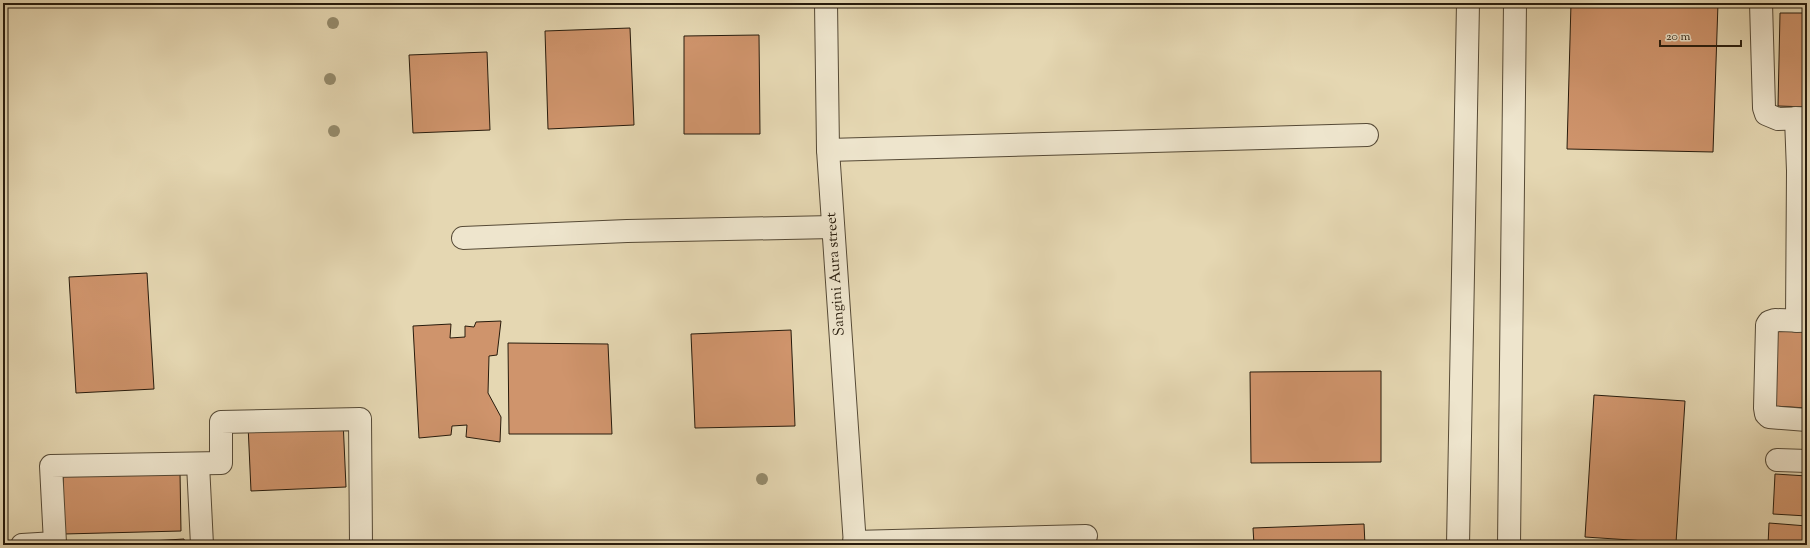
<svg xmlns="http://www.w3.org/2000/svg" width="1810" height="548" viewBox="0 0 1810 548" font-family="'Sorts Mill Goudy',serif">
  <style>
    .building { fill: #cf946c; stroke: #271b0c }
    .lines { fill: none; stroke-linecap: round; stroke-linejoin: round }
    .minor-casing { stroke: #564a36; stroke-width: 24 }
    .minor { stroke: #eee5cd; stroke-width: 22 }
    .tree { fill: #958b6c }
    .labels { text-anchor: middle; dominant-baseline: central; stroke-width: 3; stroke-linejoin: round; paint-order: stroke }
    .street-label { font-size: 15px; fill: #271b0c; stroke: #eee5cd }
  </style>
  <rect width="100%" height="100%" fill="#e5d7b2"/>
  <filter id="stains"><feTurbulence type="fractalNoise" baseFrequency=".005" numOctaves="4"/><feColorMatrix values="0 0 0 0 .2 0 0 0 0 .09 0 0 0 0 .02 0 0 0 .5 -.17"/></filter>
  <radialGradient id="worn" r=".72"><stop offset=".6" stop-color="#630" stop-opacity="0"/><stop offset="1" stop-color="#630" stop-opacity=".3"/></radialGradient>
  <g class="building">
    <path d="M1571,3H1718L1713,152L1567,149Z"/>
    <path d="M1780,13H1807V107L1778,106Z"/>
    <path d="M630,28L634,125L548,129L545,31Z"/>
    <path d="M759,35L760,134H684V36Z"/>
    <path d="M487,52L490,130L413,133L409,55Z"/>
    <path d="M147,273L154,389L76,393L69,277Z"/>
    <path d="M501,321L497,355L489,356L488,393L501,417L500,442L466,437L467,425L452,426L451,435L419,438L413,326L451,324L450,338L465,337V326L474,327L476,322Z"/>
    <path d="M1777,325L1807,326V408L1773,406Z"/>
    <path d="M791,330L795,426L695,428L691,334Z"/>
    <path d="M508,343L608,344L612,434H509Z"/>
    <path d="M1381,371V462L1251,463L1250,372Z"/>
    <path d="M1594,395L1685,401L1676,543L1585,537Z"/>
    <path d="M343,420L346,487L251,491L248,425Z"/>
    <path d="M180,472L181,531L64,534L63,475Z"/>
    <path d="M1775,474L1807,476V516L1773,514Z"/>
    <path d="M1769,523L1807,526V545H1768Z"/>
    <path d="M1364,524L1365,545H1254L1253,528Z"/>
    <path d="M184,539L185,545H85Z"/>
  </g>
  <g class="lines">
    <defs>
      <g id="minor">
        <path d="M826,3L828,150L855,545"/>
        <path d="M1761,3L1764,108L1766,114L1778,119L1807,118"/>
        <path d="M1796,118L1798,171H1807"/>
        <path d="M828,150L1367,135"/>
        <path d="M463,238L627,231L833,227"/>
        <path d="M1797,321L1798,171"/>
        <path d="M1807,321L1775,320L1769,322L1767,325L1765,408L1766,414L1769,417L1807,420"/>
        <path d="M1777,460L1807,461"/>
        <path d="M198,464L202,545"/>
        <path d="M854,542L1086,536"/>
        <path d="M22,545L55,543L51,466L221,463V422L360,419L361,545"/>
        <path d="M1458,545L1468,3"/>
        <path d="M1509,545L1515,3"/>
      </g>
    </defs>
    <use href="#minor" class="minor-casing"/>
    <use href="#minor" class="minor"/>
  </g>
  <g class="tree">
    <circle cx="333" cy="23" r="6"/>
    <circle cx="330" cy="79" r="6"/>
    <circle cx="334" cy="131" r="6"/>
    <circle cx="762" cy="479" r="6"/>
  </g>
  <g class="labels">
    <g class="street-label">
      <text transform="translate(836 274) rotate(-94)">Sangini Aura street</text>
    </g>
  </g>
  <rect width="1810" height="548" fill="none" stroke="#e5d7b2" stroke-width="16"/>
  <rect x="4" y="4" width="1802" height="540" fill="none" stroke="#271b0c" stroke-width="2"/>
  <rect x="8" y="8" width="1794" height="532" fill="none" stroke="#271b0c"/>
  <path d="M1660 40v6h81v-6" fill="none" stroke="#271b0c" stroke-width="2"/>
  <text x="1666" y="40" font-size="12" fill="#271b0c" stroke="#eee5cd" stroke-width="3" paint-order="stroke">20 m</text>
  <rect width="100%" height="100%" filter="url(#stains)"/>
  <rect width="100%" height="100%" fill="url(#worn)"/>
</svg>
